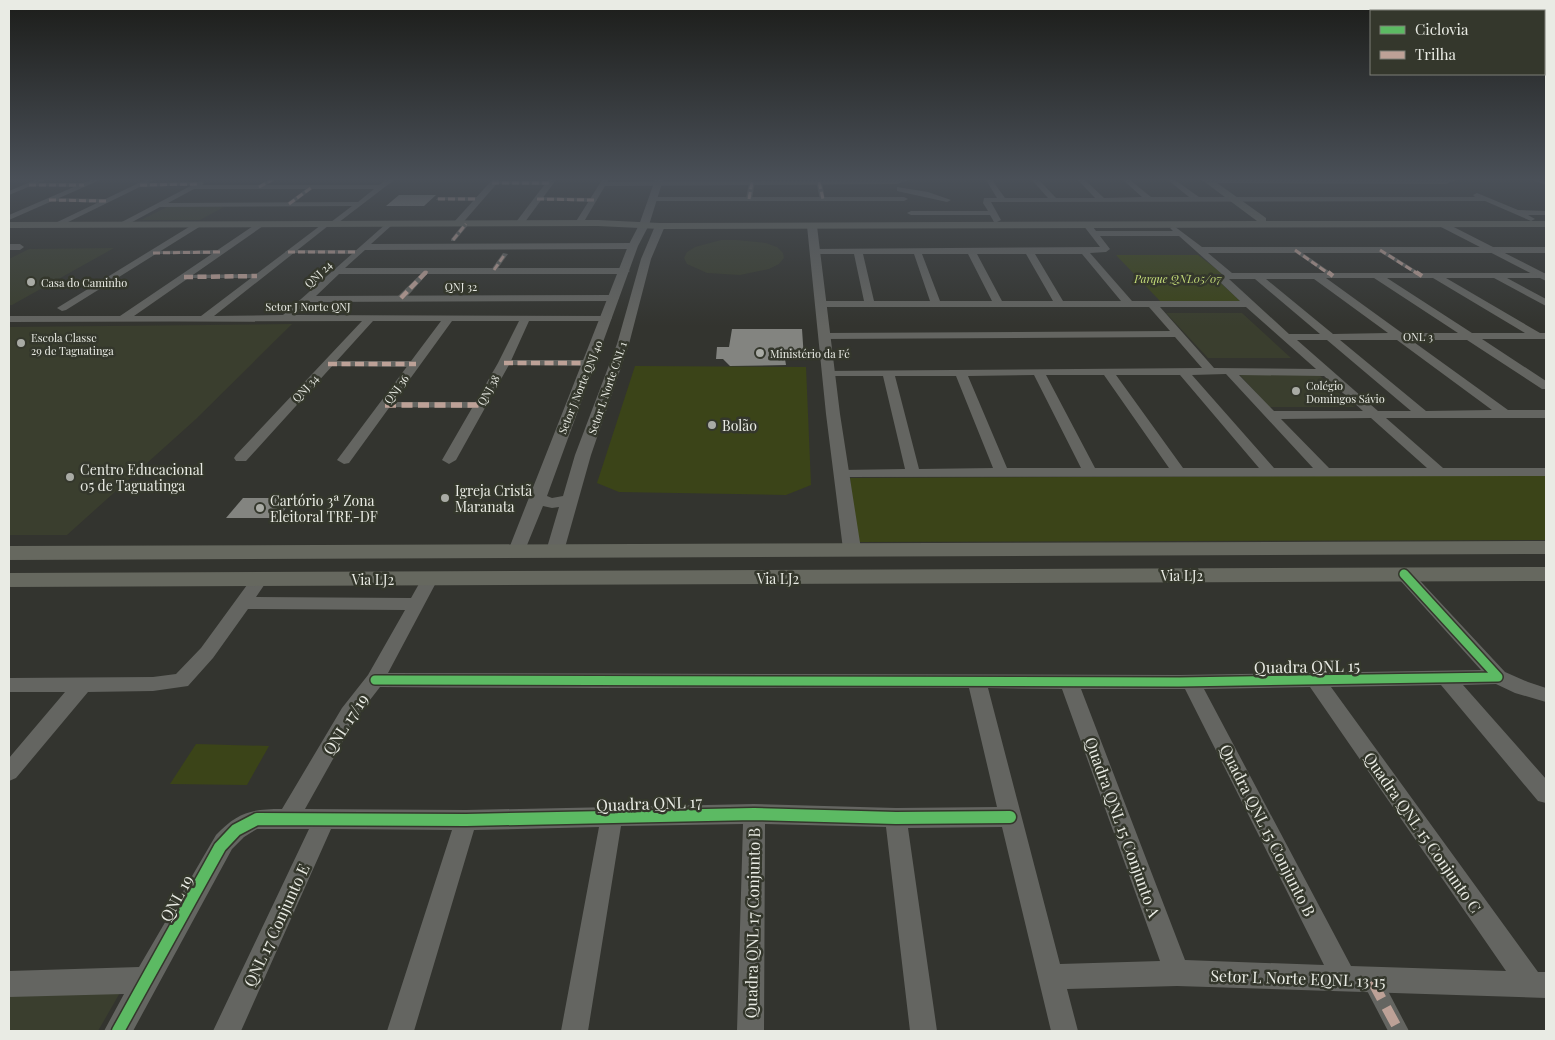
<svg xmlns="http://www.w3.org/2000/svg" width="1555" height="1040" viewBox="0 0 1555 1040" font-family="'Playfair Display',serif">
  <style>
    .built { fill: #3a3e2e }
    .green { fill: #3b4418 }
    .building { fill: #838480 }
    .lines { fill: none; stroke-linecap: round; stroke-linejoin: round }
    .pedestrian { fill: #646561; fill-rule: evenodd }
    .minor { fill: #646561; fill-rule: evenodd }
    .tertiary { fill: #646561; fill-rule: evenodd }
    .secondary { fill: #66685f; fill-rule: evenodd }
    .quiet-far3 { stroke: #bda197; stroke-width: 3; stroke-dasharray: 7 3; stroke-linecap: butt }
    .quiet-far2 { stroke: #bda197; stroke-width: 4.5; stroke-dasharray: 9 4.5; stroke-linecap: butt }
    .quiet-far1 { stroke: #bda197; stroke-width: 5.5; stroke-dasharray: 11 5.5; stroke-linecap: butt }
    .quiet { stroke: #bda197; stroke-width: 10; stroke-dasharray: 20 10; stroke-linecap: butt }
    .cycleway-far1-casing { stroke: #34372c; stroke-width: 12 }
    .cycleway-casing { stroke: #34372c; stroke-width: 15 }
    .cycleway-far1 { stroke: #5cba63; stroke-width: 9 }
    .cycleway { stroke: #5cba63; stroke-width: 12 }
    .poi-dot { fill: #a9aba5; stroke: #34372c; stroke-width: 2 }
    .labels { text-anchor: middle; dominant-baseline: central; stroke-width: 5; stroke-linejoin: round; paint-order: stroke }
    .far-street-label { font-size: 11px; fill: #e9ebe4; stroke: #34372c }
    .far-park-label { font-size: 11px; font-style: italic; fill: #c6de79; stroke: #34372c }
    .far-poi-label { font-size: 11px; fill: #e9ebe4; stroke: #34372c; text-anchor: start }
    .poi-label { font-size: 14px; fill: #e9ebe4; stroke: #34372c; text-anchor: start }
    .street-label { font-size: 14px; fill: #e9ebe4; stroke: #34372c }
    .near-street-label { font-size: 16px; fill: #e9ebe4; stroke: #34372c }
  </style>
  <rect width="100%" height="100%" fill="#33342f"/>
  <g class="built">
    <path d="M167,207H224L200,220H141Z"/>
    <path d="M721,240H737L766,243L777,247L783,253L784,258L779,264L769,269L740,275L707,273L687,264L684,258L687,252L695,247Z"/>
    <path d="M114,248L12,305H9V259L29,249Z"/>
    <path d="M1166,313H1242L1291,358H1208Z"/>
    <path d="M292,324L196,419L67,535H9V327Z"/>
    <path d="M1239,374L1319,375L1355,407H1269Z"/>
    <path d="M125,984L98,1031H9V985Z"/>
  </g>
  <g class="green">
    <path d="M1116,255H1198L1223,274H1211L1240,301H1160Z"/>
    <path d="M635,366L806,367L811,485L786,495L619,492L597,483Z"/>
    <path d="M1546,475V540L858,542L850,478Z"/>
    <path d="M196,744L269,746L247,785L170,784Z"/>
  </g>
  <g class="building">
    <path d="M399,195H436L424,206H386Z"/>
    <path d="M732,329H802L804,359H785L786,365L730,366L723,359H716L717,347H729Z"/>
    <path d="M243,498H294L278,518H226Z"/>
  </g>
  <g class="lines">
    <g class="pedestrian">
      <path d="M268,180H275L261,188L256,187Z"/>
      <path d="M752,180L755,182L752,199L749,201L746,199L749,182Z"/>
      <path d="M819,180L822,182L825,200L820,199L816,182Z"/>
      <path d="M492,181H549L552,183L549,185L490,184Z"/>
      <path d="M198,182L200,185L140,187L137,185L140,183Z"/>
      <path d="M29,183H84L87,185L84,187L27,186Z"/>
      <path d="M310,186L315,187L291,205H287V203Z"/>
      <path d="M438,197H478L481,199L478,201L436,200Z"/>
      <path d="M537,197L594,198L597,200L594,202L535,200Z"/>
      <path d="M49,198L106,199L109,201L106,203L47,201Z"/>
      <path d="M464,223L469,224L455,241H451V239Z"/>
      <path d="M1293,249H1297L1336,276L1331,277L1293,251Z"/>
      <path d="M1378,249H1382L1425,276L1420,277L1378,251Z"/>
      <path d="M288,250H358L361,252L358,254L286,253L285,252Z"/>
      <path d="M153,251L221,250L224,252L221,254H151V252Z"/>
      <path d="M503,253L508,254L496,271H492L491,270Z"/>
      <path d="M425,270L430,271L404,300H398V296Z"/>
      <path d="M184,275L257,274L260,276L257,278H182V276Z"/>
      <path d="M504,360H590L594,363L590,366L501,365V361Z"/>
      <path d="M328,361H416L420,364L416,367L325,366V362Z"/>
      <path d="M385,402H480L485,405L480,408L382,407V403Z"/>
      <path d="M1372,971L1379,974L1409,1031H1388L1362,981L1365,974Z"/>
    </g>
    <g class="minor">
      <path d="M35,180H45L9,195V191Z"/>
      <path d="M90,180H100L9,220V215Z"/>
      <path d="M145,180H154L58,227L51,225Z"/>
      <path d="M386,180H394L334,226L330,224L331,222L352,206L160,207L123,227L116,225L200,181L204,183L202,185H379ZM194,189H374L358,202L168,203Z"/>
      <path d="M492,180H500L460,226H454V222Z"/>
      <path d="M548,180H556L522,226H516V222Z"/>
      <path d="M602,180H608L607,182L909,180L897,184L605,186L582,225H576L575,223Z"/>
      <path d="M986,180H992L1005,198H1048L1032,180H1039L1056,198H1095L1078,180H1085L1104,198L1142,197L1123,180H1130L1151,197H1189L1168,180H1175L1199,197H1475L1473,195L1477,193L1518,210L1546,211V215H1528L1535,219L1531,221L1485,201L991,202L1001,220L997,222H994L990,215H911L907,213L911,211H988L983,203L984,198H997Z"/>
      <path d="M1210,180H1456L1446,184L1208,183L1206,182Z"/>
      <path d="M1534,180L1546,181V185L1536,181Z"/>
      <path d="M897,187L928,192L951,200L947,202L897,191Z"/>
      <path d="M649,197H904L908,199L904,201H649Z"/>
      <path d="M197,222L204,224L66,310L62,311L57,308Z"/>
      <path d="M259,222L266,224L134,316H201L325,222L329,224L328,226L214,316L283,315L388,222L392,224L391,226L371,244L633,243L637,246L633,249L365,250L345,268H625L630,271L625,274H339L316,296L614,295L619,298L614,301L309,302L295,315L611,316L612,318L607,321H529L510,363L456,460L449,464L442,460L498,363L519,321H452L349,463L344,464L337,460L441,321H373L246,461H236L234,458L236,455L362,321L9,322V316H120Z"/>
      <path d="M1084,223H1090L1096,231H1173L1170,228L1174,226L1202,247H1546V253H1208L1232,273H1544L1546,275L1541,278H1507L1546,299V306L1494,278H1446L1540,333H1546V339H1482L1546,381V389H1542L1467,340H1411L1508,410H1546V418H1386L1443,468H1546V476L836,477L834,474L841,470L905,469L883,376H828L822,373L824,371L1202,368L1175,337L824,339L819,336L824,333L1170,331L1149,307H821L816,304L821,301H864L854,254H814L810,251L811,249L1100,247L1083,225ZM1100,236H1179L1223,275L1219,277V281L1240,301H1132L1090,253L1106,252L1110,249ZM863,254H914L930,301H874ZM922,254H968L992,301H940ZM977,254H1026L1053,301H1002ZM1035,254H1082L1121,301H1063ZM1326,278H1374L1458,333H1402ZM1387,278H1433L1525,333H1472ZM1229,279H1255L1320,334H1289ZM1266,279H1314L1388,333L1333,334ZM1160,307H1246L1316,369L1214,368ZM1297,340H1327L1411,411H1378ZM1340,340H1397L1492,410L1426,411ZM1226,374L1313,468H1274L1192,375ZM1034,375L1081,468H1007L968,376ZM1046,375H1104L1169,468H1095ZM1116,375H1180L1259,468H1183ZM1239,375L1324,376L1363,411H1274ZM895,376H956L993,468L919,469ZM1371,418L1427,468H1329L1281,419Z"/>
      <path d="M9,244H20L24,247L20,250H9Z"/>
      <path d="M1404,569L1410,570L1505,672L1528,682L1546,688V702L1515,693L1496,684L1463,685L1546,779V803L1538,801L1441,685L1331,687L1538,972H1546V998L1177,986L1067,989L1078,1031H1051L1002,827L908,828L937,1031H910L886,827L765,824L764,1031H737L743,824L621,826L588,1031H561L599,827L474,830L414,1031H387L452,830L331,829L241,1031H213L309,829H257L244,837L232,849L133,1031H104L124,994L9,997V971L139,967L216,835C238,812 251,809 282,809L342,708L368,675L405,610L248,609L213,658L188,686L153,691L88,692L16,778L9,781V758L65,692H9V678L153,677L176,674L201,648L255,574L261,573L267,574L269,578L256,597L411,598L424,575L430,574L436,575L438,579L388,673L1179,675L1481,670L1398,578L1396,574L1398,570ZM380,687C576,689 773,687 969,688L997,807L896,808L754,804L466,810L305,809L356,718ZM1310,687L1506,971L1351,966L1204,689ZM988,688L1062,689L1160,961L1060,964ZM1081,689H1185L1324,965L1185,960Z"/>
    </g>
    <g class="tertiary">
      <path d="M655,180H663L649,225L638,246L547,496L552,498L563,496L575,455L617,344L641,259L655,226L657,224H663L665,226L651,259L629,344L591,455L564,551L561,555L555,557L549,555L546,551L559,507L552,508L543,506L523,555L517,557L511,555L508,551L628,246L639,225Z"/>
      <path d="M1442,221L1546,274V281L1439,226V222Z"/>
      <path d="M812,223L817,226L840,414L861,549L858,553L852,555L846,553L843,549L826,414L807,226Z"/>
    </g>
    <g class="secondary">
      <path d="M1202,180H1213L1266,218V221H1546V227L660,229L598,226L9,228V222L598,220L660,223L1257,221Z"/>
      <path d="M1546,541V554L9,560V546Z"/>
      <path d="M1546,567V581L9,587V573Z"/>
    </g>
    <g class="quiet-far3">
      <path d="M819,182L823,199"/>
      <path d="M492,183H549"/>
      <path d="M29,185H84"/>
      <path d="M140,185L198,184"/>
      <path d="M259,187L272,180"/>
      <path d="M438,199H478"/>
      <path d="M537,199L594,200"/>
      <path d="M749,199L752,182"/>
      <path d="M49,200L106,201"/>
      <path d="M289,204L312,187"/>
      <path d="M453,240L466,224"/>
      <path d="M1295,250L1329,274"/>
      <path d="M1380,250L1418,274"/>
      <path d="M288,252H358"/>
      <path d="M153,253L221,252"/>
      <path d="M494,270L505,254"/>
      <path d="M425,274L427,271"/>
    </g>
    <g class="quiet-far2">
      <path d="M1328,272L1333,276"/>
      <path d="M1416,272L1422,276"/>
      <path d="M184,277L257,276"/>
      <path d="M401,298L426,272"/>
      <path d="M504,363H590"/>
      <path d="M328,364H416"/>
    </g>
    <path class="quiet-far1" d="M385,405H480"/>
    <path class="quiet" d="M1372,981L1399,1031"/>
    <defs>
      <path id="cycleway-far1" d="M375,680L1179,682L1498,677L1404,574"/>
      <path id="cycleway" d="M118,1031L220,847L236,830L257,819L466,820L754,814L896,818L1010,817"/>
    </defs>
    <use href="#cycleway-far1" class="cycleway-far1-casing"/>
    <use href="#cycleway" class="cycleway-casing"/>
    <use href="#cycleway-far1" class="cycleway-far1"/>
    <use href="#cycleway" class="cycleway"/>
  </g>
  <linearGradient id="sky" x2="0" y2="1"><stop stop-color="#1c1d1a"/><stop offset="0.55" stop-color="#4a5058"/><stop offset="1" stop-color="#4a5058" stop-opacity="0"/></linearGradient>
  <rect width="1555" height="326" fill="url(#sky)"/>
  <g class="poi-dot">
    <circle cx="31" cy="282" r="5"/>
    <circle cx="21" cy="343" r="5"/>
    <circle cx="760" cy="353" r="5"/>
    <circle cx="1296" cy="391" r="5"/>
    <circle cx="712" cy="425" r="5"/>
    <circle cx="70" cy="477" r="5"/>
    <circle cx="445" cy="498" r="5"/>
    <circle cx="260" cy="508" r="5"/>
  </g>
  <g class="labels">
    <g class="far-street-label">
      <text transform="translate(318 274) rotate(-43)">QNJ 24</text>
      <text x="461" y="286">QNJ 32</text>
      <text x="308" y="306">Setor J Norte QNJ</text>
      <text x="1418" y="336">ONL 3</text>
      <text transform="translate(580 387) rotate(-68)">Setor J Norte QNJ 40</text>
      <text transform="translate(305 388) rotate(-47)">QNJ 34</text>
      <text transform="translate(607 388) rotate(-71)">Setor L Norte CNL 1</text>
      <text transform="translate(396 389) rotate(-53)">QNJ 36</text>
      <text transform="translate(488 390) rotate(-60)">QNJ 38</text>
    </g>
    <g class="far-park-label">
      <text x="1178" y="278">Parque QNL05/07</text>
    </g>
    <g class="far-poi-label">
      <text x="41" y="282">Casa do Caminho</text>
      <text x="31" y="337">Escola Classe<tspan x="31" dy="13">29 de Taguatinga</tspan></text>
      <text x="770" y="353">Ministério da Fé</text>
      <text x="1306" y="385">Colégio<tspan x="1306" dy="13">Domingos Sávio</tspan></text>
    </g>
    <g class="poi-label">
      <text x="722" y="425">Bolão</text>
      <text x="80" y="469">Centro Educacional<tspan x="80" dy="16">05 de Taguatinga</tspan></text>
      <text x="455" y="490">Igreja Cristã<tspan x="455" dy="16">Maranata</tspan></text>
      <text x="270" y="500">Cartório 3ª Zona<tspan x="270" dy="16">Eleitoral TRE-DF</tspan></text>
    </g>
    <g class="street-label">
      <text x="1182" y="575">Via LJ2</text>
      <text x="778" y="578">Via LJ2</text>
      <text x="373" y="579">Via LJ2</text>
    </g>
    <g class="near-street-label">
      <text transform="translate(1307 666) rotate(-1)">Quadra QNL 15</text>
      <text transform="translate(345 724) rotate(-57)">QNL 17/19</text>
      <text transform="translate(649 803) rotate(-2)">Quadra QNL 17</text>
      <text transform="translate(1123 827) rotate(70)">Quadra QNL 15 Conjunto A</text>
      <text transform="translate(1268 830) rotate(63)">Quadra QNL 15 Conjunto B</text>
      <text transform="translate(1423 832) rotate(55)">Quadra QNL 15 Conjunto C</text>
      <text transform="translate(176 898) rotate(-61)">QNL 19</text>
      <text transform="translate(752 923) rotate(-89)">Quadra QNL 17 Conjunto B</text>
      <text transform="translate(276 925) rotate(-65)">QNL 17 Conjunto E</text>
      <text transform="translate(1298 978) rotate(2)">Setor L Norte EQNL 13 15</text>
    </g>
  </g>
  <rect width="1555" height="1040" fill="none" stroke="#e9ebe4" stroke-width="20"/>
  <rect x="1370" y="10" width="175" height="65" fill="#34372c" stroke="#7c7f76"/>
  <rect x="1380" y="26" width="25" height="8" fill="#5cba63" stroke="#7c7f76"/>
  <text x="1415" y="35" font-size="15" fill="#e9ebe4">Ciclovia</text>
  <rect x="1380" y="51" width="25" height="8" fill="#bda197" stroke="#7c7f76"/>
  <text x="1415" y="60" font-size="15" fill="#e9ebe4">Trilha</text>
</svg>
